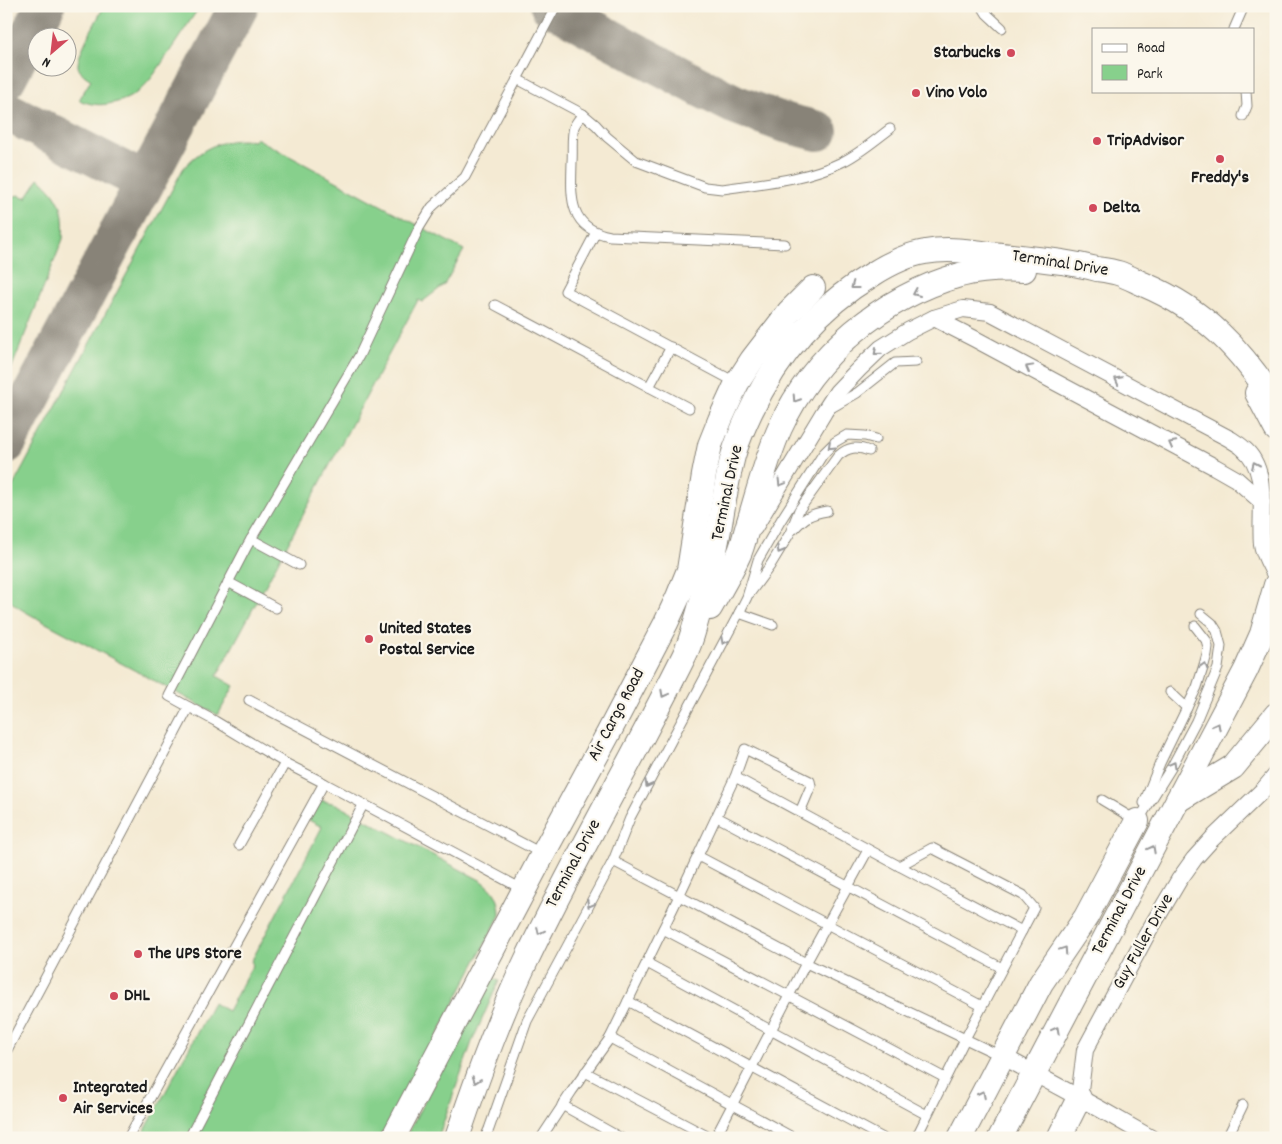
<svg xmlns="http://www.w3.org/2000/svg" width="1282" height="1144" viewBox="0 0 1282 1144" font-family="Dekko,sans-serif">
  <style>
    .green { fill: #87d08c; stroke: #527654 }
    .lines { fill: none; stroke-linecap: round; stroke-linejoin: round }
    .taxiway { stroke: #888378; stroke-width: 40 }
    .lane-casing { stroke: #888378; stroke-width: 11 }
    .street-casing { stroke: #888378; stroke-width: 18 }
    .secondary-casing { stroke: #888378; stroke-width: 26 }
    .lane { stroke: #fff; stroke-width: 9 }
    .street { stroke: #fff; stroke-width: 16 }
    .secondary { stroke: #fff; stroke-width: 24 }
    .oneway { stroke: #999 }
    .poi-dot { fill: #d1495b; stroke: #fbf7ec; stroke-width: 2 }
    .labels { text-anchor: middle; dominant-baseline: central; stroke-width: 4.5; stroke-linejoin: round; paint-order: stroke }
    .poi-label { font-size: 18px; font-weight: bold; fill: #1c1c1c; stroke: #fbf7ec; text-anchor: start }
    .street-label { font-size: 18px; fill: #1c1c1c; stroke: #fbf7ec }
  </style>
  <rect width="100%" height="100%" fill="#fbf7ec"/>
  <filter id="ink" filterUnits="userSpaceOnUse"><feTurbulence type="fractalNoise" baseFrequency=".02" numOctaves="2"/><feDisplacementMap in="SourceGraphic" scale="10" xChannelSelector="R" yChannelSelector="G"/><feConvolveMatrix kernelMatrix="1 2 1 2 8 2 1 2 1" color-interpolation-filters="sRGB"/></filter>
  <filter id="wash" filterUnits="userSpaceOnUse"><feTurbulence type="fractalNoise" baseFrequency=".0096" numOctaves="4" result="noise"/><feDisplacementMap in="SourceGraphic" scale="20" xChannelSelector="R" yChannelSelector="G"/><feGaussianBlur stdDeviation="1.12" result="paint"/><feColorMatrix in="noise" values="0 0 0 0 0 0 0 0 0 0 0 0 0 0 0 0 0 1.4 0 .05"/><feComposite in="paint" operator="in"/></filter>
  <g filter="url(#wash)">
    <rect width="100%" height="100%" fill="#f4ead3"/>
    <g class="green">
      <path d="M104,6H200C190,21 180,36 170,51C154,74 143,97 113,103C100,106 91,105 79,100L91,80C86,76 79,73 78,66C77,53 98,19 104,6Z"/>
      <path d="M256,138L464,250L444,285L422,302L418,300L217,676L234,686L218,715L31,615C22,610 13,605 6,596V499L183,169C201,147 226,137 254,141Z"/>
      <path d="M39,178C61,198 65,209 63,239L6,382V198L19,195L26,198Z"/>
      <path d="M320,800L336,804L482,881C495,890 500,900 500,915L384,1138H141L213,1003L228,1011L253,964L251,962L322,827L303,817L302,814L308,806Z"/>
      <path d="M490,977L499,981L472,1042L438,1138H405Z"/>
    </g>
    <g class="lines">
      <g class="taxiway">
        <path d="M550,6L700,87L734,104L782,122L818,131"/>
        <path d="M6,79L45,6"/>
        <path d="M6,111L145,182"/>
        <path d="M6,444L239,6"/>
      </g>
    </g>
  </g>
  <g filter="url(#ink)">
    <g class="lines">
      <defs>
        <g id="lane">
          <path d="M982,6L987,14L1002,28"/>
          <path d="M1234,29L1244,6"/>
          <path d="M517,79L583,114L596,125L607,137L636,161L705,187L722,189C762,183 805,180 842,162C859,154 875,140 890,129"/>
          <path d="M583,114C580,118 576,122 574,127C571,137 573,151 572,162C571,197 568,228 610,236L785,244"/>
          <path d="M1243,116L1247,106L1246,91"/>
          <path d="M596,232L565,291L737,383"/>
          <path d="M495,305L649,387L671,347"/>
          <path d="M649,387L689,408"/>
          <path d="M831,408L857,393L895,363L916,362"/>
          <path d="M794,529C805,517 810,514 827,511"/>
          <path d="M251,539L299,565"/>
          <path d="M228,582L276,608"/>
          <path d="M750,593L770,566L790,533L799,510L838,456C848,447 857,446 869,451"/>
          <path d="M739,613L773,625"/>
          <path d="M1170,692L1187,708"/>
          <path d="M249,700L541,853"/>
          <path d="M189,707L169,696L247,546L359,356L419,228L432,207L465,177L556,6"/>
          <path d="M735,777L745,749L810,781L811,786L800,812"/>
          <path d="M324,783L524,890"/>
          <path d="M1102,800L1137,821"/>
          <path d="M1144,803L1160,763L1197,687L1204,665L1207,654L1208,647L1206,640L1195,626"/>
          <path d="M717,817L1002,968"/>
          <path d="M1138,821L1171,768L1196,721L1218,668L1221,646L1217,631L1212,623L1201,614"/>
          <path d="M239,845L285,763"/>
          <path d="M698,856L982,1006"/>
          <path d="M613,861L806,963L1001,1056"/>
          <path d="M899,866L1022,931"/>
          <path d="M663,929L945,1078"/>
          <path d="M647,963L927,1115"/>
          <path d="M628,1001L883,1138"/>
          <path d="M610,1038L794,1138"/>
          <path d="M6,1052L189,707L215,721L285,763L324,783L128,1138"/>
          <path d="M585,1072L711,1138"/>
          <path d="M562,1105L621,1138"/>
          <path d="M189,1138L363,805"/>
          <path d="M485,1138L489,1129L527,1021L613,861L630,818L739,613L747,597L758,560L781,520L823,454L835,442L847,435L865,436L876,439"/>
          <path d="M541,1138L572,1091L610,1038L679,896L735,777L899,866L932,848L1023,895L1034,908L965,1039L916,1138"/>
          <path d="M715,1138L806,963L868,850"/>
          <path d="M1227,1138L1243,1105"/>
        </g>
        <g id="street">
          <path d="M934,318L975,339L1057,383L1215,467L1236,479L1262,502"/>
          <path d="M754,528L824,412L837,392L859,369L881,348L908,331L934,318L963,309L990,312L1230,439C1234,442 1239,444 1243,448C1270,470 1259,513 1262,544C1263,554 1272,568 1276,577"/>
          <path d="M1002,1056L1100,1109L1151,1138"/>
          <path d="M1079,1098L1085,1050L1146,936L1179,880L1194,859L1212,839L1264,789L1276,775"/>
        </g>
        <g id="secondary">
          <path d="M1257,393L1276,429"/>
          <path d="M710,608C720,590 731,572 739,554C743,545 745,535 748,525C758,493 766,459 780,428C814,354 882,297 960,275C980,270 1004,269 1024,270"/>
          <path d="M1178,800L1233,767L1276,715"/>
          <path d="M393,1138L543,854L608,734L666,623L678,597L689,570L704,475L710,445L720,420L737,383L752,360L789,312L813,288"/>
          <path d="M457,1138C477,1078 498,1020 525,963C574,859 633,759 684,656C691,643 694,628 698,615C705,592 711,568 716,545C722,516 725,488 732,460C736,443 743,428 750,413C777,355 818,307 873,274C889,264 906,255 925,252C947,248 969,251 990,254C1014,256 1038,259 1062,262C1074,264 1085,266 1097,269C1104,270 1112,271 1118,273C1127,276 1136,281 1145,285C1204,310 1242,350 1276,404"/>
          <path d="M960,1138L1041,983L1086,917L1137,821"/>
          <path d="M1000,1138L1246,670L1262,634L1276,585"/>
          <path d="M1059,1138L1079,1098"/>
        </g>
      </defs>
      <use href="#lane" class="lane-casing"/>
      <use href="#street" class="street-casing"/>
      <use href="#secondary" class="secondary-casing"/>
      <use href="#lane" class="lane"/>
      <use href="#street" class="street"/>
      <use href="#secondary" class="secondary"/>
    </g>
    <defs><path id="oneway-chevron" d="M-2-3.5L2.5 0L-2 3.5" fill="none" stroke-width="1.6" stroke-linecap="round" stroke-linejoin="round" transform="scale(1.25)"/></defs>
    <g class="oneway">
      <use href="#oneway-chevron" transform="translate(854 286) rotate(143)"/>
      <use href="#oneway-chevron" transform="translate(916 293) rotate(156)"/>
      <use href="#oneway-chevron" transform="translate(877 352) rotate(139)"/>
      <use href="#oneway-chevron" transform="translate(1029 368) rotate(-151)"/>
      <use href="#oneway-chevron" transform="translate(1118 380) rotate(-152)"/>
      <use href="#oneway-chevron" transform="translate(796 399) rotate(123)"/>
      <use href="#oneway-chevron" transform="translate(1172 444) rotate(-152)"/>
      <use href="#oneway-chevron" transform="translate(831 446) rotate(137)"/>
      <use href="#oneway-chevron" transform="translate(1255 465) rotate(-114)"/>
      <use href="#oneway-chevron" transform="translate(781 483) rotate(121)"/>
      <use href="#oneway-chevron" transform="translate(780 550) rotate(120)"/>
      <use href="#oneway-chevron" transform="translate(724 641) rotate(118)"/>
      <use href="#oneway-chevron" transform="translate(1204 666) rotate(-73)"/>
      <use href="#oneway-chevron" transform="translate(664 694) rotate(118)"/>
      <use href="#oneway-chevron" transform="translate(1217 726) rotate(-62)"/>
      <use href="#oneway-chevron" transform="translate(1173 765) rotate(-61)"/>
      <use href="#oneway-chevron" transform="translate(648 784) rotate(118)"/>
      <use href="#oneway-chevron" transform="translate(1152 849) rotate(-62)"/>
      <use href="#oneway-chevron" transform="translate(590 904) rotate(118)"/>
      <use href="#oneway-chevron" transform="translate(540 931) rotate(116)"/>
      <use href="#oneway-chevron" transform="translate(1064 950) rotate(-56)"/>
      <use href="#oneway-chevron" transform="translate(1056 1030) rotate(-62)"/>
      <use href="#oneway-chevron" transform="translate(476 1080) rotate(109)"/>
      <use href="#oneway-chevron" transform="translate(982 1094) rotate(-63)"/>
    </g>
  </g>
  <g class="poi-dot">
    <circle cx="1011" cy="53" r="5"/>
    <circle cx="916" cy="93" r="5"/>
    <circle cx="1097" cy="141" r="5"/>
    <circle cx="1220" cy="159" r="5"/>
    <circle cx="1093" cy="208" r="5"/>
    <circle cx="369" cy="639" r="5"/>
    <circle cx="138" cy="954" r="5"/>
    <circle cx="114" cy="996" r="5"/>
    <circle cx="63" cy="1098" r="5"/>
  </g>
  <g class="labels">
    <g class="poi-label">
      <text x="1001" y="53" text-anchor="end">Starbucks</text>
      <text x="926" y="93">Vino Volo</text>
      <text x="1107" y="141">TripAdvisor</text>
      <text x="1220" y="178" text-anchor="middle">Freddy's</text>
      <text x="1103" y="208">Delta</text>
      <text x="379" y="629">United States<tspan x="379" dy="21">Postal Service</tspan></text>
      <text x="148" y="954">The UPS Store</text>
      <text x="124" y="996">DHL</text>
      <text x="73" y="1088">Integrated<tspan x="73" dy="21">Air Services</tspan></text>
    </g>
    <g class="street-label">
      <text transform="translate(1060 264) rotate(9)">Terminal Drive</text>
      <text transform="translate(728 493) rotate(-78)">Terminal Drive</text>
      <text transform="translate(617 715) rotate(-62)">Air Cargo Road</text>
      <text transform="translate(574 864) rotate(-62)">Terminal Drive</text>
      <text transform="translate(1120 911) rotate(-62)">Terminal Drive</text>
      <text transform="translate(1144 942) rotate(-61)">Guy Fuller Drive</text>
    </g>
  </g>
  <rect width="1282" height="1144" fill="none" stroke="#fbf7ec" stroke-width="25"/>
  <rect x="1092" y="28" width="162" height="65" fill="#fbf7ec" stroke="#a29f99"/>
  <rect x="1102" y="44" width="25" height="8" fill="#ffffff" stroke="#a29f99"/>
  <text x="1137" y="52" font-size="15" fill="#1c1c1c">Road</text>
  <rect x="1102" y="65" width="25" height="15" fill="#87d08c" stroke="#a29f99"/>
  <text x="1137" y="78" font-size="15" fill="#1c1c1c">Park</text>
  <g transform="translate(52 52) rotate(208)"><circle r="24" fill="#fbf7ec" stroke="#a29f99"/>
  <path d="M0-4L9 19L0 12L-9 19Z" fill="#d1495b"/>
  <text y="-8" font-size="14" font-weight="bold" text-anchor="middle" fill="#1c1c1c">N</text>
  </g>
</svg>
